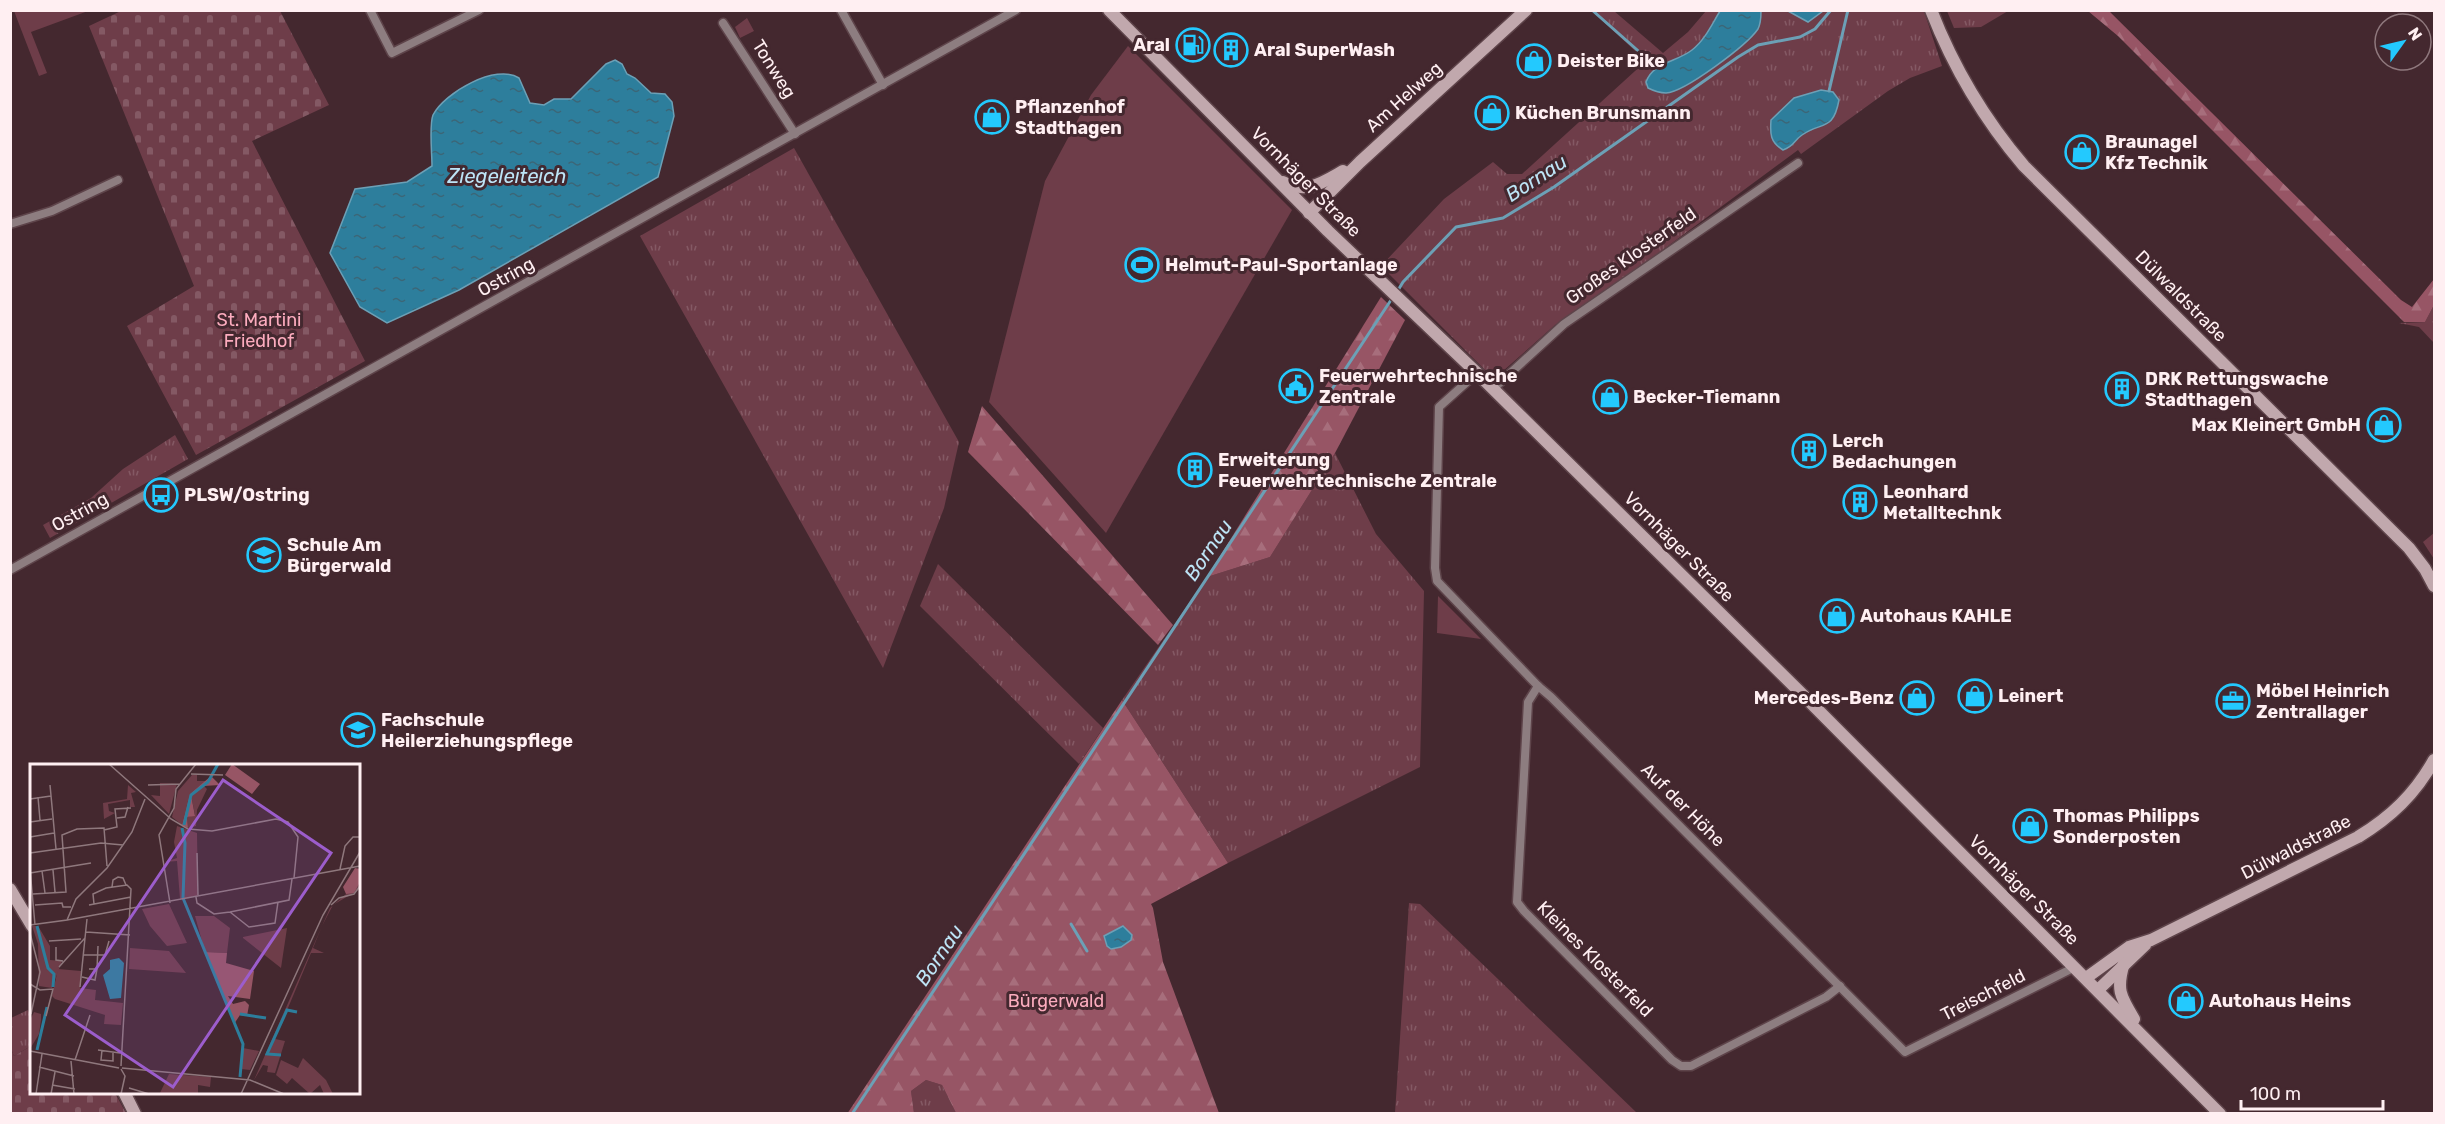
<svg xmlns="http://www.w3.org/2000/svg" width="2445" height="1124" viewBox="0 0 2445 1124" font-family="Rubik,sans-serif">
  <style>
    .grass { fill: url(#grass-tufts) }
    .forest { fill: url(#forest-firs) }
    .cemetery { fill: url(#cemetery-stones) }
    .park { fill: #6e3d49 }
    .water { fill: url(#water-ripples); stroke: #6ca0b6; stroke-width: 1.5 }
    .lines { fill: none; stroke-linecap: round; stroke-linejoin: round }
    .stream { stroke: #6ca0b6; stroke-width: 3 }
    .street-casing { stroke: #5e444a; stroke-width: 11 }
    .secondary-casing { stroke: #5e444a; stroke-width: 15 }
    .street { stroke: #8d7d80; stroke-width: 8 }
    .secondary { stroke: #c1a8ad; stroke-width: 12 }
    .labels { text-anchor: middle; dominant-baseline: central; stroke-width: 6; stroke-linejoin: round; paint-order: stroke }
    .poi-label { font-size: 18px; font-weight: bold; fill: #ffeff2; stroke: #44282f; text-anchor: start }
    .street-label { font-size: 18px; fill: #ffeff2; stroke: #44282f }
    .park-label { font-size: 18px; fill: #fcacbe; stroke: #44282f }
    .water-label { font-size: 20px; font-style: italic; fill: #bde4f6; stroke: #44282f }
    .inset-river { fill: none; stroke: #2d7e9c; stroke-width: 3 }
    .inset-road { fill: none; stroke: #8f787d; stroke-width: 1.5 }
    .view { fill: #9c5dcc; fill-opacity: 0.15; stroke: #9c5dcc; stroke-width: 3 }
    .inset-edge { fill: none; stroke: #ffeff2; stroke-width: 3 }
  </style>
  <defs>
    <pattern id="grass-tufts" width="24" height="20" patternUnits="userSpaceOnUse" patternTransform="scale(1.5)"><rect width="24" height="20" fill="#6e3d49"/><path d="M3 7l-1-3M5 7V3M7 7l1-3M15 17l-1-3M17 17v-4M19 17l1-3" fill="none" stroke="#845964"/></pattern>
    <pattern id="forest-firs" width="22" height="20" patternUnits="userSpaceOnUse" patternTransform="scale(1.5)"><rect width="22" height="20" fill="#975565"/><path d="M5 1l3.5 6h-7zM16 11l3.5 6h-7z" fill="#a76e7c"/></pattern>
    <pattern id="cemetery-stones" width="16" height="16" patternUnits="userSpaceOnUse" patternTransform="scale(1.5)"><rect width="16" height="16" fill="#6e3d49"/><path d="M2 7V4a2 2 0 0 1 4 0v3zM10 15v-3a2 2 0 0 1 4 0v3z" fill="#845964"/></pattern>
    <pattern id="water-ripples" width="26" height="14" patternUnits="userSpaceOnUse" patternTransform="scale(1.5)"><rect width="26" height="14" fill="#2d7e9c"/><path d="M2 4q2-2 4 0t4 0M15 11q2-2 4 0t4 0" fill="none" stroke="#3b6677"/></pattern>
  </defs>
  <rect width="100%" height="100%" fill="#44282f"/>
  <g class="grass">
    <path d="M1592,11H1614L1663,53L1688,32L1706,11H1924L1942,66L1910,78L1888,91L1801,154L1798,150L1645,263L1555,325L1494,379L1381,266L1444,199L1493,162L1507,174H1522L1646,61Z"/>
    <path d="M1947,11H2008L1981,27L1954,28Z"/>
    <path d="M794,148L959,442L944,508L883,668L640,236Z"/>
    <path d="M2434,305V343L2419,327L2399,323L2425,322Z"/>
    <path d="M175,435L188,459L50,538L43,525L91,498L123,469Z"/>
    <path d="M1335,453L1376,534L1424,591L1420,767L1228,863L1122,700L1207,577L1270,557Z"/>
    <path d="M2434,533V559L2423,542Z"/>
    <path d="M938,564L1103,728L1079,764L920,606Z"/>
    <path d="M1409,903L1420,904L1637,1113H1395Z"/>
    <path d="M28,1010L31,1016V1046L14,1056L11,1049V1018Z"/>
    <path d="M926,1080L942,1085L956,1113H914L911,1091Z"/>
  </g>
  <g class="forest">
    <path d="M2088,11H2109L2401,300L2412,307L2434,279V305L2425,322H2404L2118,36Z"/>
    <path d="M1381,297L1405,320L1335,453L1270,557L1207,577Z"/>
    <path d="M982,406L1173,625L1158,645L968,452Z"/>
    <path d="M1122,700L1228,863L1151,904L1153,908L1163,962L1219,1113H956L942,1085L926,1080L911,1091L914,1113L847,1114Z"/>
  </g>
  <g class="cemetery">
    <path d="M121,11H280L329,105L252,141L365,361L196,455L127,326L194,286L89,26Z"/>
    <path d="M31,1046L32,1092L115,1093L126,1113H11V1049L14,1056Z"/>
  </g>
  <g class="park">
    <path d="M14,11H88L31,32L47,73L39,76Z"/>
    <path d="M747,18L754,31L740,38L735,27Z"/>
    <path d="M1128,46L1292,210L1106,533L989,402L1045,181L1091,95Z"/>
    <path d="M1438,596L1481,639L1437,633Z"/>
  </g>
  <g class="water">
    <path d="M1720,11H1761C1761,17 1761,23 1758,29C1747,45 1685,92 1666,93C1660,93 1654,91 1648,88L1646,82C1653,62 1677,62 1692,50C1705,40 1712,24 1720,11Z"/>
    <path d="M1788,11H1823L1808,22Z"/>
    <path d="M615,60L622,64L627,74L635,78L651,93L665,94L672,102L674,116L658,177L459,290L387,323L360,307L330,253L355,189L407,182L432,166C432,153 429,125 433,115C444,93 496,63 519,78L530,103L544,105L554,99H571L606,64Z"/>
    <path d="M1821,90L1833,92L1839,100C1833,132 1822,121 1802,135C1793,141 1795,146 1783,150C1770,142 1770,134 1771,120L1794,98Z"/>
    <path d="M1123,926L1132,935L1131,940L1121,947L1111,949L1107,946L1104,936Z"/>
  </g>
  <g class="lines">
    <g class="stream">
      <path d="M1592,10L1644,56"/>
      <path d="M1829,91L1848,10"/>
      <path d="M1397,292L1403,282L1456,227L1503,218L1554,187L1738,57L1758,45L1800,37L1815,29L1831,10"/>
      <path d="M1071,924L1087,951"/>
      <path d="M852,1114L1393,297"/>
    </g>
    <defs>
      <g id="street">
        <path d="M370,10L392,53L479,10"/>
        <path d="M841,10L883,85"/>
        <path d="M723,23L795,134"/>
        <path d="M10,224L52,211L118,180"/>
        <path d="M1477,373L1439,407L1435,568L1437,581L1538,686L1551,697L1905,1052L2075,967"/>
        <path d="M1493,389L1564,324L1798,163"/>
        <path d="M10,570L1016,10"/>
        <path d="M1538,686L1528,702L1517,902L1524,911L1672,1060L1681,1066H1691L1826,997L1840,986"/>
      </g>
      <g id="secondary">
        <path d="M1109,10L1328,231L1477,373L1807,699L2220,1114"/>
        <path d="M1931,10C1954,69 1983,118 2024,166L2409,548L2425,569L2434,586"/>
        <path d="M1283,182C1307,194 1322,183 1343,171"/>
        <path d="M1309,213L1360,162L1526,10"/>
        <path d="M10,889L32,926"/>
        <path d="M2124,963C2116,989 2120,996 2134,1019"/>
        <path d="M2086,978L2129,947L2151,940L2358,837C2391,817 2415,794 2434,760"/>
        <path d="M2098,990L2145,945"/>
        <path d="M124,1092L135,1114"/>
      </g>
    </defs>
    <use href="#street" class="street-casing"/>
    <use href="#secondary" class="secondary-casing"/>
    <use href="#street" class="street"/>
    <use href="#secondary" class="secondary"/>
  </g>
  <defs>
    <symbol id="fuel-ring" viewBox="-11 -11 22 22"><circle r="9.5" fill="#44282f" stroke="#23c9fe" stroke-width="1.5"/><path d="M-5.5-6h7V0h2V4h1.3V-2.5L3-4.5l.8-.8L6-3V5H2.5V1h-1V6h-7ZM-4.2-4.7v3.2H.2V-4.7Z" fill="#23c9fe"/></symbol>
    <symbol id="building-ring" viewBox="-11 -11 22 22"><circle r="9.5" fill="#44282f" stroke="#23c9fe" stroke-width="1.5"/><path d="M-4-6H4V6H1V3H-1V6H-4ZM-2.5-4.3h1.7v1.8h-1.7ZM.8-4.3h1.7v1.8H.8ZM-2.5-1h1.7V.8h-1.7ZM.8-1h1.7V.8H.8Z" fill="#23c9fe"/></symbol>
    <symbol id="shop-ring" viewBox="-11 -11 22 22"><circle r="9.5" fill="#44282f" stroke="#23c9fe" stroke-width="1.5"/><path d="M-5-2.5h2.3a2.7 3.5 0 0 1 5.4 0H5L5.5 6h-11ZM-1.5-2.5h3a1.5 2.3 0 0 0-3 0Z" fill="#23c9fe"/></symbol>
    <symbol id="stadium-ring" viewBox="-11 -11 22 22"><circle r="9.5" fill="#44282f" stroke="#23c9fe" stroke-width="1.5"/><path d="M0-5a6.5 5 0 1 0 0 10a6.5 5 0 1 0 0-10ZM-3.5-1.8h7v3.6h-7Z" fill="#23c9fe"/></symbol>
    <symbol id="civic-ring" viewBox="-11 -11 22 22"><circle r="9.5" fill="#44282f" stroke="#23c9fe" stroke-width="1.5"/><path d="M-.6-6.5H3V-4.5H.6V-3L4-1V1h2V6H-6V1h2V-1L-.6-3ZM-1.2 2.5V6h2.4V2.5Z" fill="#23c9fe"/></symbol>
    <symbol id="bus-ring" viewBox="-11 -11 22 22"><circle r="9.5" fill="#44282f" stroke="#23c9fe" stroke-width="1.5"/><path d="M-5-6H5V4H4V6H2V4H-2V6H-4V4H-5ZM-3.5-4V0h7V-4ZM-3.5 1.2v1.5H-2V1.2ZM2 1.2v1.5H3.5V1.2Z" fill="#23c9fe"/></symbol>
    <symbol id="school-ring" viewBox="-11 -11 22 22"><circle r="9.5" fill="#44282f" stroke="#23c9fe" stroke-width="1.5"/><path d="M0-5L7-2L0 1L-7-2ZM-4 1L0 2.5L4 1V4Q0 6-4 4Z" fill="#23c9fe"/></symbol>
    <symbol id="office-ring" viewBox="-11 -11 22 22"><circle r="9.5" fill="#44282f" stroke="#23c9fe" stroke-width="1.5"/><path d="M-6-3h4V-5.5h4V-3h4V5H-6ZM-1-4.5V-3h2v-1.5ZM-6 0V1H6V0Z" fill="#23c9fe"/></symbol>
  </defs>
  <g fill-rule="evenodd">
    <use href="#fuel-ring" x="1174" y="26" width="38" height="38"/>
    <use href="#building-ring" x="1212" y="31" width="38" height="38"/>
    <use href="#shop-ring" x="1515" y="42" width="38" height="38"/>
    <use href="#shop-ring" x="1473" y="94" width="38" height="38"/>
    <use href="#shop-ring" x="973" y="98" width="38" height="38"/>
    <use href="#shop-ring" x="2063" y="133" width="38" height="38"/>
    <use href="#stadium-ring" x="1123" y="246" width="38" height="38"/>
    <use href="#civic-ring" x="1277" y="367" width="38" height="38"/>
    <use href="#building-ring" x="2103" y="370" width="38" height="38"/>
    <use href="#shop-ring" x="1591" y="378" width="38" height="38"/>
    <use href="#shop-ring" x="2365" y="406" width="38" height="38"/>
    <use href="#building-ring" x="1790" y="432" width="38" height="38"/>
    <use href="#building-ring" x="1176" y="451" width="38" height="38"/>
    <use href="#bus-ring" x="142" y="476" width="38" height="38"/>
    <use href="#building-ring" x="1841" y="483" width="38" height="38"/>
    <use href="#school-ring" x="245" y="536" width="38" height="38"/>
    <use href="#shop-ring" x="1818" y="597" width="38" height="38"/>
    <use href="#shop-ring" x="1956" y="677" width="38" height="38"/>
    <use href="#shop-ring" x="1898" y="679" width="38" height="38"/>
    <use href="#office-ring" x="2214" y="682" width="38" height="38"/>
    <use href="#school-ring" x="339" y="711" width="38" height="38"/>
    <use href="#shop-ring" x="2011" y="807" width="38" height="38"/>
    <use href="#shop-ring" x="2167" y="982" width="38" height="38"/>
  </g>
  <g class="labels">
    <g class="poi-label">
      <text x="1170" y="45" text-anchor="end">Aral</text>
      <text x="1254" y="50">Aral SuperWash</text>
      <text x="1557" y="61">Deister Bike</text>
      <text x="1015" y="107">Pflanzenhof<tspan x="1015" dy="21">Stadthagen</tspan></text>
      <text x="1515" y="113">Küchen Brunsmann</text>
      <text x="2105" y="142">Braunagel<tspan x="2105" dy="21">Kfz Technik</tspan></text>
      <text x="1165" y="265">Helmut-Paul-Sportanlage</text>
      <text x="1319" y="376">Feuerwehrtechnische<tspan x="1319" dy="21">Zentrale</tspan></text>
      <text x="2145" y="379">DRK Rettungswache<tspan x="2145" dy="21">Stadthagen</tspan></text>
      <text x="1633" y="397">Becker-Tiemann</text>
      <text x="2361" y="425" text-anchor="end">Max Kleinert GmbH</text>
      <text x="1832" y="441">Lerch<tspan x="1832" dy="21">Bedachungen</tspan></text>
      <text x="1218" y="460">Erweiterung<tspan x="1218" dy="21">Feuerwehrtechnische Zentrale</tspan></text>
      <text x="1883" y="492">Leonhard<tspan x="1883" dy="21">Metalltechnk</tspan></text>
      <text x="184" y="495">PLSW/Ostring</text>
      <text x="287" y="545">Schule Am<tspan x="287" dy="21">Bürgerwald</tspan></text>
      <text x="1860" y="616">Autohaus KAHLE</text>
      <text x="2256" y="691">Möbel Heinrich<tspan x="2256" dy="21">Zentrallager</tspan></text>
      <text x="1998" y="696">Leinert</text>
      <text x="1894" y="698" text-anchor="end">Mercedes-Benz</text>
      <text x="381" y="720">Fachschule<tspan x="381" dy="21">Heilerziehungspflege</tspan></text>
      <text x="2053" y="816">Thomas Philipps<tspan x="2053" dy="21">Sonderposten</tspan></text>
      <text x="2209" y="1001">Autohaus Heins</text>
    </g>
    <g class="street-label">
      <text transform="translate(774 69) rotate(58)">Tonweg</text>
      <text transform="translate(1404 97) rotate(-42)">Am Helweg</text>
      <text transform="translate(1306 182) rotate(45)">Vornhäger Straße</text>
      <text transform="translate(1631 256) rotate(-35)">Großes Klosterfeld</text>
      <text transform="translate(506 277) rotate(-29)">Ostring</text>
      <text transform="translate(2181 296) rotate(45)">Dülwaldstraße</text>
      <text transform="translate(80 512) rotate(-29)">Ostring</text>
      <text transform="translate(1679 547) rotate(45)">Vornhäger Straße</text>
      <text transform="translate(1683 805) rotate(45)">Auf der Höhe</text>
      <text transform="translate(2296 847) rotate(-27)">Dülwaldstraße</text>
      <text transform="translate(2024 890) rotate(45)">Vornhäger Straße</text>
      <text transform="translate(1595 959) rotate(45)">Kleines Klosterfeld</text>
      <text transform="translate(1983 995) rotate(-27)">Treischfeld</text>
    </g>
    <g class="park-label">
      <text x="259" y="320">St. Martini<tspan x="259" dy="21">Friedhof</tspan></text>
      <text x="1056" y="1001">Bürgerwald</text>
    </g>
    <g class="water-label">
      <text x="507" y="176">Ziegeleiteich</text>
      <text transform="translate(1536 178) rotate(-33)">Bornau</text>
      <text transform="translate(1208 550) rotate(-56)">Bornau</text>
      <text transform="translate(939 955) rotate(-56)">Bornau</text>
    </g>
  </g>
  <g transform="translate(30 764)">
    <rect width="330" height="330" fill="#44282f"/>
    <path d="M162,11H167V17H176L160,30L152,61L142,53L148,27ZM130,19L147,20L139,50L121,31L130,32ZM98,21L106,28L101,29L105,43H100V36L78,40L79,47L85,49L74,55L73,39L97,35ZM174,22L177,25L167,46L166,62L158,64L157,53L165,51L161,31ZM147,62L167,69L168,132L150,135L147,97L135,98L147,94L144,78ZM330,118V125L303,141L292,162L283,184L294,189H281L245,275L255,277L245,309L237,308L238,302L233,301L224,316L300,144ZM165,152H184L200,164L197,189L175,188ZM257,164L251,204L213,174V173ZM100,184L139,187L156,209L99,205ZM213,284L229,287L220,306L211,305ZM273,294L296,316L303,330H294L290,321L280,330L262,314L257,320L246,311L251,296L268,304Z" fill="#6e3d49"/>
    <path d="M202,0L230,20L222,30L195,11ZM181,12L190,21L173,22L161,31L165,52L157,53L158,64L152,61L160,30ZM325,104L330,105V118L324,129L316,130L313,123ZM175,188L197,189L196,199L224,207L220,235L198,232L203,240L215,237L219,241L217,252L210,251L204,260Z" fill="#975565"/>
    <path d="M28,205L51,207L50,224L66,226L65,236L93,239L91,261L74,260L75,251L25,235L22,232ZM139,310L181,313L180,323L168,321V330L130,329Z" fill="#6e3d49"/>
    <path d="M139,140L157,179L137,182L120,162L112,145ZM2,162H8L20,182V196L32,197L22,224L9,222L8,180ZM4,248L11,250V256L9,270L0,285V256Z" fill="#6e3d49"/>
    <path d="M89,194L94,199L91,234L80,235L73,211L80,205V196Z" fill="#2d7e9c"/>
    <path class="inset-river" d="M154,61L161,31L178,18L188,0M152,64L155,79L153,134L213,280L210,313M7,162L18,204L24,210L23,223M210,250L236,254M7,286L17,243M251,291L237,290L257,246L267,248"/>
    <path class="inset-road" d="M79,0L141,55L158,65L182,67L246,55L258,58L268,73L264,114M161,10L193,11M20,21L26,85M118,21L150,20M8,33L10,56M0,35L21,32M87,54L95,53L98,43M0,58L22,55M74,66L87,63L85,45L101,44M0,73L24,69M0,89L71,79L93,81M167,89L168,131M0,105L5,161M310,105L315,82L323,73H330M23,106L25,128M12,107L15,129M0,109L61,99M82,123L83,116L88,113L93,114L96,121M3,130L36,128L32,71L47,65L74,64L77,102M166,133L167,139L184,150L200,148L259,136L262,115M140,139L129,71L144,44L146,25L166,0M64,140L63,130L76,124L97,121L101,125L91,302M5,141L32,139L33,143H41M59,141L101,133M301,141L309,134L324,130L330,122M200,148L219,163L245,159L248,138M37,156L330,102M0,161L37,156L46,135L77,104L102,68L115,35M56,168L100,171M0,169L10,208L1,250M19,177L51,175M26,183V196L33,197M53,191H75L79,177M29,203L55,174L57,155M59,205H67L68,182M52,213L65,216L67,205M0,220L10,226L23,225L16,252M50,223L55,174M68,286L90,289M72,286L71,296L83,297V288M0,287L89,304M45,296L60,251M41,297L44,330M9,303L44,312M92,304L220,316L254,330M91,305L95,312L91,330M22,321L45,325M99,324L119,330M6,330L12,290M21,330L25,308M211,330L293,151L330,88"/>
    <path class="view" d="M193,16L301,89L143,323L35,251Z"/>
    <rect width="330" height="330" class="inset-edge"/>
  </g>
  <rect width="2445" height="1124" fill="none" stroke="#ffeff2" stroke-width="24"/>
  <g transform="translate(2403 42) rotate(56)"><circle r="28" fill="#44282f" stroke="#8f787d" stroke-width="1.5"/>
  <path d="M0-4.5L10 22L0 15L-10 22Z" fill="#23c9fe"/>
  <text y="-9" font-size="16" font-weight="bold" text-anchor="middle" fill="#ffeff2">N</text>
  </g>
  <path d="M2241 1100v9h142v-9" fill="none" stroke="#ffeff2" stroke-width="3"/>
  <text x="2250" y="1100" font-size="18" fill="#ffeff2" stroke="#44282f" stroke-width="4.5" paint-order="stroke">100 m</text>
</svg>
